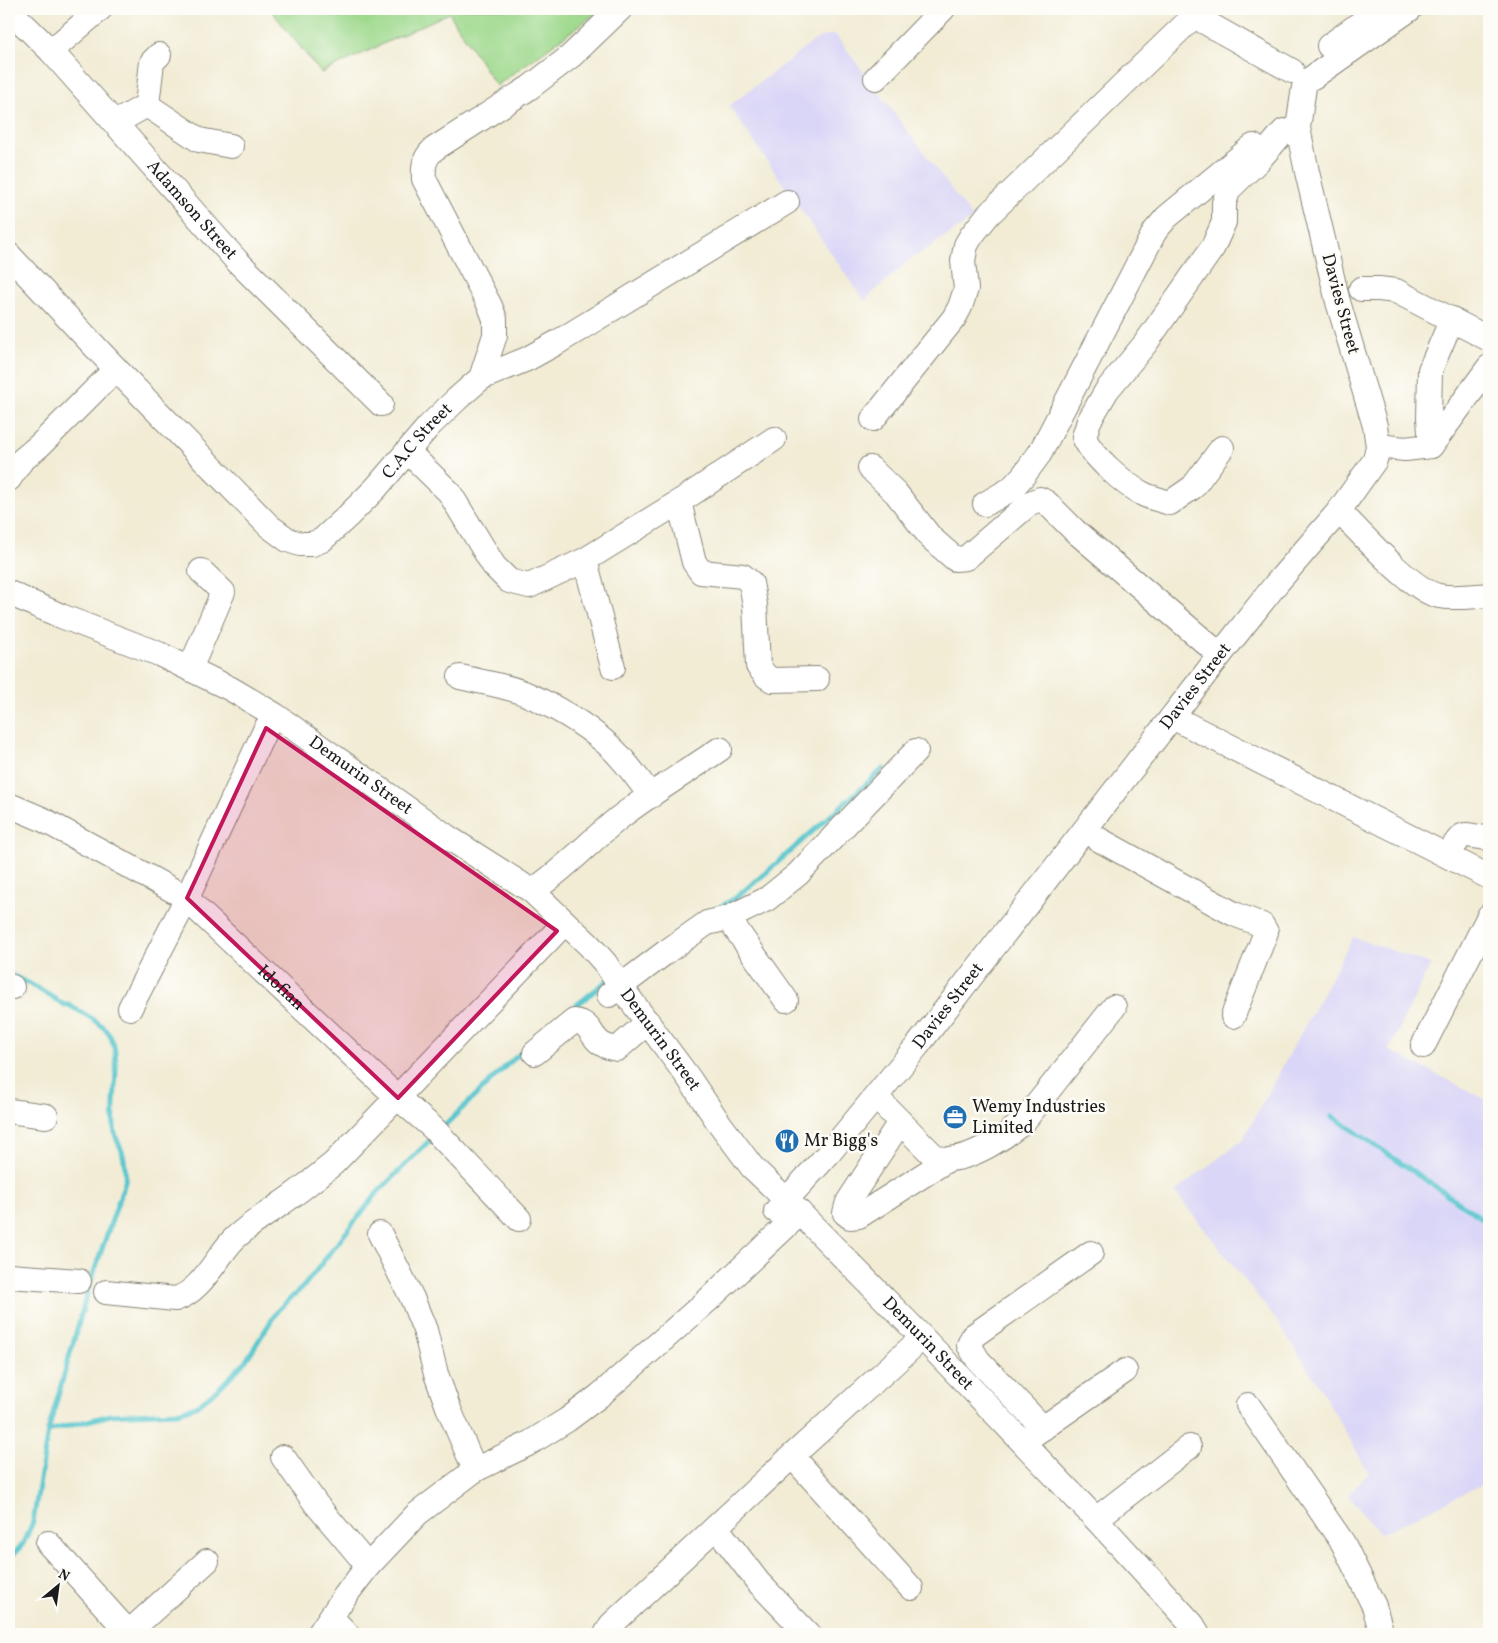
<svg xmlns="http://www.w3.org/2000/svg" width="1498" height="1643" viewBox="0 0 1498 1643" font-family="Vollkorn,serif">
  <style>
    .built { fill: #dad6f7 }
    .green { fill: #9ed98d; stroke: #5d7a54 }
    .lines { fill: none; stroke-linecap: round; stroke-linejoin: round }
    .stream { stroke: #59c6ce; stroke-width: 5 }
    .minor-casing { stroke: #878478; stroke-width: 26 }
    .minor { stroke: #fff; stroke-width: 24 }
    .marked { fill: #c2185b; fill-opacity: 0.2; stroke: #c2185b; stroke-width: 4; stroke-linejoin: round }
    .labels { text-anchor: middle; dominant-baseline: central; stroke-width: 5; stroke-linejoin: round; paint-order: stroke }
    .street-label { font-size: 18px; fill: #1c1c1c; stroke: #fdfcf7 }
    .poi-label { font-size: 18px; fill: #1c1c1c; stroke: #fdfcf7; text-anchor: start }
  </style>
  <rect width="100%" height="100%" fill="#fdfcf7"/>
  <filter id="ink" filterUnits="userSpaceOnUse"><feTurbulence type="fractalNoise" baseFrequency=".02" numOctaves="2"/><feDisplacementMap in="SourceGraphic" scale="10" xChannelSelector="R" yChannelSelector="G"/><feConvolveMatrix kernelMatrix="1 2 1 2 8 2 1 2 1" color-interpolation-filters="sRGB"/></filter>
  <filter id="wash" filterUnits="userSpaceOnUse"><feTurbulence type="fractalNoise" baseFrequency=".0096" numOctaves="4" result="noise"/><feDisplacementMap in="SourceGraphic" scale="20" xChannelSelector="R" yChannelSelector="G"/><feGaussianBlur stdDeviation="1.12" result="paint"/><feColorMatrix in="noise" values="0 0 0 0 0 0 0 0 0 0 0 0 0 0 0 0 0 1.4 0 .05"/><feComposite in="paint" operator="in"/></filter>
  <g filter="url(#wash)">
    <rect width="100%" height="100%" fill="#f2ecd5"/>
    <g class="built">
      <path d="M835,34L973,218L907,262L864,301L729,106L818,38Z"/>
      <path d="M1353,937L1431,964L1389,1050L1489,1101V1481L1380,1534L1348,1495L1369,1473L1316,1381L1277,1321L1175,1192L1243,1139Z"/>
    </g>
    <path class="green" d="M270,9H592L595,14L496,86L449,13L321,73Z"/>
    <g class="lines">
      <g class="stream">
        <path d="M713,911L734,899L768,871L883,769"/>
        <path d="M9,974L30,984L65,1005H69C82,1013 100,1021 109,1034C123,1056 111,1100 114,1126C114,1136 118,1142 122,1151C125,1161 126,1171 125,1182L89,1287L48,1431L33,1522L23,1544L9,1559"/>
        <path d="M568,1012L608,980"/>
        <path d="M1332,1116L1489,1223"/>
        <path d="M441,1129L507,1065L527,1047"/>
        <path d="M48,1431L111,1415L177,1412L196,1406L217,1390L245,1362L278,1310L304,1286L377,1193L433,1137"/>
      </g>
    </g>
  </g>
  <g filter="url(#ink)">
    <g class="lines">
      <defs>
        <g id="minor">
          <path d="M1187,9L1194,16L1292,71"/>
          <path id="s1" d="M9,10L51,51L237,261L381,404"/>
          <path d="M1329,46L1380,9"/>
          <path d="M51,51L100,9"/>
          <path d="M1313,77L1410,9"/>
          <path d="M876,78L943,9"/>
          <path d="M147,105L152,62L159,55"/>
          <path d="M115,123L147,105L199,140L231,146"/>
          <path id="s2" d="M9,255L116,369L269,526L288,540L300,544H312L322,540L348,516L376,488L429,426L457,399L481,378L495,335V319L490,306L424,179C423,166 424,158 434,149L529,88L571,56L620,9"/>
          <path d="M1361,289H1379L1396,291L1489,339"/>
          <path d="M481,378L527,359L558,342L787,202"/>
          <path d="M873,419L954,318L960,307L966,289L963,261L966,245L972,235L988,215L1194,16"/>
          <path d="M1378,446L1405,449L1431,446L1489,367"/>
          <path d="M1431,446L1429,418L1430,370L1452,319"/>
          <path d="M1222,448L1193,487L1170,503C1161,500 1151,498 1143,494C1125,485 1091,455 1084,437L1089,421L1107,390L1145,344L1213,247L1224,222V203L1229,189L1259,160L1284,131"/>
          <path d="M408,452L449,492L494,566L509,581L529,586L585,560L679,502L774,439"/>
          <path d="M870,468L896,493L931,538L955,559L966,558L1030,503L1040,499L1047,503L1075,531L1220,655"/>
          <path d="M9,479L21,461L40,445L116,369"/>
          <path d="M679,502L694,562L701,572L743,576L751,583L755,605L758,666L766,676L772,680L817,679"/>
          <path d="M985,504L1011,489L1023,476L1040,453L1155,231L1167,217L1253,146"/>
          <path d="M1339,511C1360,532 1412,591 1439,596C1455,599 1473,596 1489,595"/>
          <path d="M585,560L613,667"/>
          <path id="s3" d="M9,593L61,616L159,654L231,689L275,715L449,838L532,891L589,945L605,963L621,987L688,1077L717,1120L752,1167L800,1213L922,1337L1096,1519L1192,1624L1198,1634"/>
          <path d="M190,669L223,592L201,571"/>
          <path d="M460,677C481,682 504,685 524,693C552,705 583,723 606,743C624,758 637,778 651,796"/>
          <path d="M1172,717L1489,877"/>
          <path id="s4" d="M9,805L42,819L187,898L199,911L398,1098L433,1128L519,1219"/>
          <path d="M1085,830L1098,839L1234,914L1262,925L1266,932L1233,1016"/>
          <path d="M1448,856C1465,827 1460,836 1489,838"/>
          <path d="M532,891C563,871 590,841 619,818C651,793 687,772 720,749"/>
          <path d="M728,918L786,1000"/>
          <path d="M9,986L12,987"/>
          <path d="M609,995L666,952L707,923L728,918L767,899L798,874L916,751"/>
          <path d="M130,1008L187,898L266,728"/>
          <path d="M1423,1046L1489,916"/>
          <path d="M535,1053L574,1021C590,1023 589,1032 598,1041C603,1046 611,1048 617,1049L648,1022"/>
          <path d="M876,1097L934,1156C939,1158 944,1160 949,1159C973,1158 1007,1136 1024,1121L1114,1007"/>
          <path d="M9,1111L46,1116"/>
          <path d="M900,1122L848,1202L845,1213L850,1217L859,1216L947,1160"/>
          <path id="s5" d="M776,1211L829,1153L918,1045L1220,655L1276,584L1339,511L1375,460L1378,446L1375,426L1338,302L1307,172L1298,128L1304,87"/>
          <path d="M380,1234L412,1298L425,1330L436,1374L448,1407L475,1470"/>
          <path d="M9,1276L79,1281"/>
          <path d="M106,1292L175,1299C200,1293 216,1258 233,1240C247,1226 266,1215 282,1203C300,1191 317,1177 334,1163L557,931"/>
          <path d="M1248,1405L1343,1543L1374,1606L1382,1634"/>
          <path d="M1043,1428L978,1360L969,1345L973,1336L1091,1253"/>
          <path d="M1030,1437L1125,1371"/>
          <path d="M792,1456L911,1588"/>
          <path d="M283,1457L316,1504L368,1566"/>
          <path d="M1096,1519L1189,1447"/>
          <path d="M716,1527L758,1582L808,1634"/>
          <path d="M48,1543L130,1634"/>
          <path d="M331,1617L347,1634"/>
          <path d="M129,1632L207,1561"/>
          <path d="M319,1634L345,1596L368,1566L417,1514L475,1470L528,1444L567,1420L599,1396L708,1300L800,1213"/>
          <path d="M606,1634L611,1625L792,1456L912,1347"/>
        </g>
      </defs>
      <use href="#minor" class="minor-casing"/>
      <use href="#minor" class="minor"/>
    </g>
  </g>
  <path class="marked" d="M266,728L557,931L398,1098L187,898Z"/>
  <defs>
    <symbol id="office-disc" viewBox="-11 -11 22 22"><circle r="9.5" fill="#1f6fb2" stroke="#fdfcf7"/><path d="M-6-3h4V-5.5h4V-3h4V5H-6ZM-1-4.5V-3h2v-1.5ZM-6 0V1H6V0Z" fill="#fff"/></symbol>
    <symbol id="restaurant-disc" viewBox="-11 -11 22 22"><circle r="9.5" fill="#1f6fb2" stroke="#fdfcf7"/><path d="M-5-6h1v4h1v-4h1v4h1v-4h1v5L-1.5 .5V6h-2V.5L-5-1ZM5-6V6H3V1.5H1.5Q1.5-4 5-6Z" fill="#fff"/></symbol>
  </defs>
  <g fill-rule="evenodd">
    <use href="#office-disc" x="941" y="1103" width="28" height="28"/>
    <use href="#restaurant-disc" x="773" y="1127" width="28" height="28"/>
  </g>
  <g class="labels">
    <g class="street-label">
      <text stroke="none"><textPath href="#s1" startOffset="271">Adamson Street</textPath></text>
      <text transform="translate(1340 304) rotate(75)">Davies Street</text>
      <text stroke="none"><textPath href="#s2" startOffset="572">C.A.C Street</textPath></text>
      <text stroke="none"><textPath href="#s5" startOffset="672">Davies Street</textPath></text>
      <text stroke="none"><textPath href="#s3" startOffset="398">Demurin Street</textPath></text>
      <text stroke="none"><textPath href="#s4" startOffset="331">Idofian</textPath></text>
      <text stroke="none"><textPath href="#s5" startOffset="268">Davies Street</textPath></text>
      <text stroke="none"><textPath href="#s3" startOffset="802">Demurin Street</textPath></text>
      <text stroke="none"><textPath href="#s3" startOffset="1208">Demurin Street</textPath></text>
    </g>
    <g class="poi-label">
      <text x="972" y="1107">Wemy Industries<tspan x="972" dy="21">Limited</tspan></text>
      <text x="804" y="1141">Mr Bigg's</text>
    </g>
  </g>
  <rect width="1498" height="1643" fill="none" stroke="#fdfcf7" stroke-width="30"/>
  <g transform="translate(58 1586) rotate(29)" stroke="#fdfcf7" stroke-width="4" paint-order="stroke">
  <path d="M0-4L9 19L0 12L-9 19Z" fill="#1c1c1c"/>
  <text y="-8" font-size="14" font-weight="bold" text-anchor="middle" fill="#1c1c1c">N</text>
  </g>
</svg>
